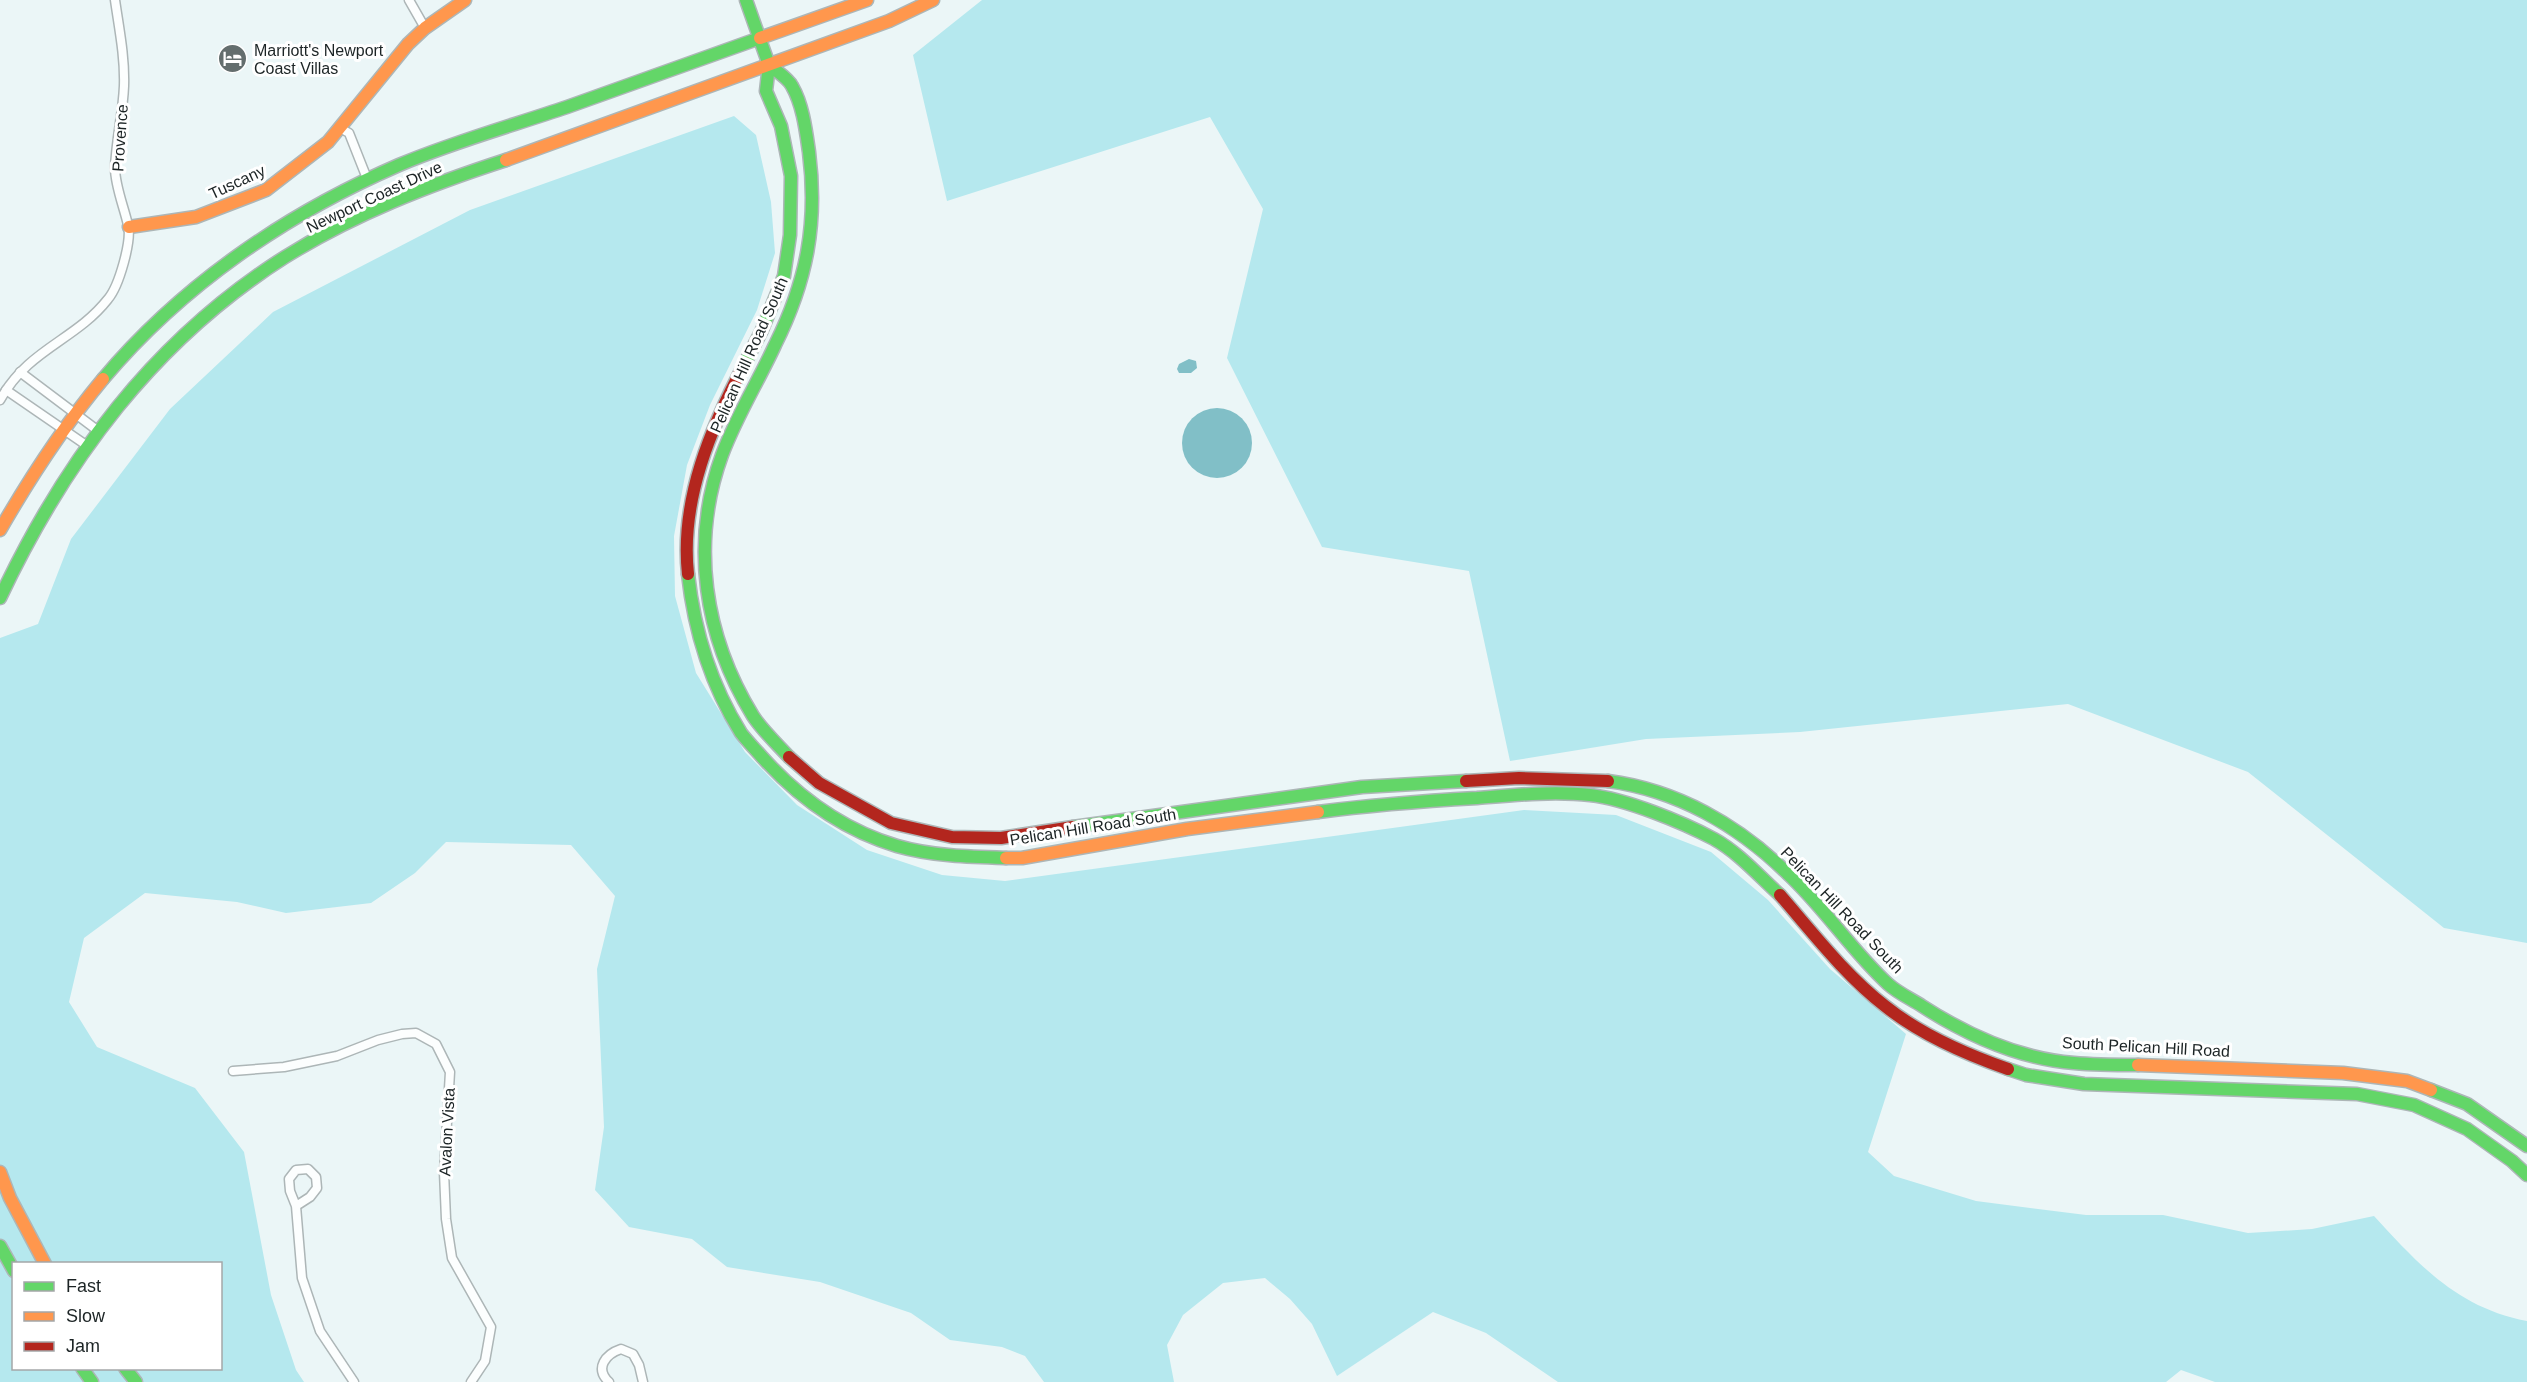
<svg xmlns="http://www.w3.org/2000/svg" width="2527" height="1382" viewBox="0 0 2527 1382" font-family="Arial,sans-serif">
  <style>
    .green { fill: #b5e8ee; fill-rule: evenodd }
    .water { fill: #81bfc7 }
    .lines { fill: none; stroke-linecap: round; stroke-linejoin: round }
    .street-casing { stroke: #adb6b7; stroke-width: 11 }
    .fast-casing { stroke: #adb6b7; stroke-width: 15 }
    .slow-casing { stroke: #adb6b7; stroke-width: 15 }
    .jam-casing { stroke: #adb6b7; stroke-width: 15 }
    .street { stroke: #fcfefe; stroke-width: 8 }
    .fast { stroke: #63d668; stroke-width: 12 }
    .slow { stroke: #ff974d; stroke-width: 12 }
    .jam { stroke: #b3261e; stroke-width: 12 }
    .labels { text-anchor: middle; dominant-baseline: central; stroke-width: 6; stroke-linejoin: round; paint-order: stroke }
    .poi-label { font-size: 16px; fill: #1c2425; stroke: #fff; text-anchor: start }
    .street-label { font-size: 16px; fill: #1c2425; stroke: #fff }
  </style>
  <rect width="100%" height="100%" fill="#ebf6f7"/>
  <g class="green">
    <path d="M982,0H2527V943L2444,928L2248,772L2068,704L1800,732L1646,739L1510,761L1469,571L1322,547L1227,358L1263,209L1210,117L947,201L913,55Z"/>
    <path d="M734,116L756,135L771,202L775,253L757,310L710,405L687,465L674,536L675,596L696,673L745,752L797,805L867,850L942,875L1005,881L1524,810L1616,815L1711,852L1768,900L1830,969L1906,1034L1868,1152L1894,1176L1976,1201L2086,1215H2163L2248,1233L2312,1229L2374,1216C2419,1265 2458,1308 2527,1321V1382H2215L2181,1370L2166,1382H1558L1486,1333L1433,1312L1337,1376L1312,1324L1290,1299L1265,1278L1223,1283L1183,1315L1167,1345L1174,1382H1044L1025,1356L1002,1347L950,1340L911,1313L820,1282L727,1267L692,1239L629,1227L595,1190L604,1127L597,969L615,896L571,845L446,842L415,873L371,903L286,913L237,902L145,893L84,938L69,1002L97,1047L195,1088L244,1152L271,1295L296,1370L304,1382H0V638L38,624L71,539L170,409L273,312L470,210ZM14,1264H220V1368H14Z"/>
  </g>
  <g class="water">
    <path d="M1189,359L1196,361L1197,368L1191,373H1179L1177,369L1179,364Z"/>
    <circle cx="1217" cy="443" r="35"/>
  </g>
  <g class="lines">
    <defs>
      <g id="street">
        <path d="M409,0L425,28"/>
        <path d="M340,128L349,133L368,181"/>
        <path d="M20,372L97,430"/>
        <path d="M6,390L86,445"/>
        <path d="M0,400C29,348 75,341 108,299C119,286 132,241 128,225C124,207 115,186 115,168C116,140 123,113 124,86C125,57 119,28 115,0"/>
        <path d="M233,1071L284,1067L337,1056L378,1040L402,1034L416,1033L436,1044L450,1072L444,1172L446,1219L452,1258L491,1327L485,1361L471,1382"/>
        <path d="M296,1206L310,1197L317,1188L316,1177L308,1169L296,1170L289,1179L290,1191L296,1206L302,1278L320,1331L354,1382"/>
        <path d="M609,1382C594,1368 606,1354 621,1349L633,1354L639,1365L643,1382"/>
      </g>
      <g id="fast">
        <path d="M769,65C776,71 788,78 792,86C803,105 806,131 809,152C818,223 807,281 775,345C758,382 736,417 722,455C690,543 704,636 753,716C762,730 777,744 789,757"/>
        <path d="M745,363L762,330L784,276L790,235L791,176L781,126L766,91L769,65L746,0"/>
        <path d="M103,379C182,285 286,214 399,165C453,142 511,126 567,107C631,84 695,61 760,38"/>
        <path d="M688,574C694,629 711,685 741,733C747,741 755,749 762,757C799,798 843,830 897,846C932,856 970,857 1006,858"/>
        <path d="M0,598C65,460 154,340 285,257C354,214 429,185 506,160"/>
        <path d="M1608,781C1677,790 1738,825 1787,873C1824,907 1851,950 1888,984C1898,993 1911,999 1922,1006C1967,1035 2021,1059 2074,1063C2095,1065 2117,1065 2138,1065"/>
        <path d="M1318,812C1371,805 1424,801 1477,798C1514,795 1553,791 1590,795C1626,799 1682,822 1714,839C1739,853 1759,876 1780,895"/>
        <path d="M1073,827L1362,787L1466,781"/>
        <path d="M2008,1069L2026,1075L2084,1084L2357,1094L2414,1105L2467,1129L2512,1161L2527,1175"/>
        <path d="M2431,1090L2467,1104L2527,1146"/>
        <path d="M0,1246L14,1271"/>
        <path d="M82,1368L92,1382"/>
        <path d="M125,1368L136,1382"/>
      </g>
      <g id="slow">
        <path d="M760,38L867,0"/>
        <path d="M506,160L889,21L933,0"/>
        <path d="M129,227L196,217L266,190L328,142L408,44L425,28L465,0"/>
        <path d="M0,530C31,476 63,427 103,379"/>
        <path d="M1006,858H1022L1187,829L1318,812"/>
        <path d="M2138,1065L2343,1073L2407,1081L2431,1090"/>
        <path d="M0,1172L10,1198L45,1264"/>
      </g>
      <g id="jam">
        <path d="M688,574C680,500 711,427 745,363"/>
        <path d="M789,757L819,783L891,823L952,837L1001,838L1073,827"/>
        <path d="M1466,781L1519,778L1608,781"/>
        <path d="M1780,895C1813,933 1845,975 1885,1006C1921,1035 1965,1054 2008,1069"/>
      </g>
    </defs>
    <use href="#street" class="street-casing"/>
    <use href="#fast" class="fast-casing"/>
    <use href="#slow" class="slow-casing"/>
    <use href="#jam" class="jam-casing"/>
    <use href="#street" class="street"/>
    <use href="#fast" class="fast"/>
    <use href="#slow" class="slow"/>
    <use href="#jam" class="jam"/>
  </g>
  <defs>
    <symbol id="hotel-disc" viewBox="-11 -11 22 22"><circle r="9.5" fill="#646e6e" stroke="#fff"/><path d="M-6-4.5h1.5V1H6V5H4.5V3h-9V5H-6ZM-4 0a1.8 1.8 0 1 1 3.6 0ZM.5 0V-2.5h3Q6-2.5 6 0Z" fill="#fff"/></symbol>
  </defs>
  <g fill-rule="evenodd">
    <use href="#hotel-disc" x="216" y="42" width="33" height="33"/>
  </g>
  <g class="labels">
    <g class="poi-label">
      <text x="254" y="50">Marriott's Newport<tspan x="254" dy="18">Coast Villas</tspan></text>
    </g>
    <g class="street-label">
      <text transform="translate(120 138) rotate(-86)">Provence</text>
      <text transform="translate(237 182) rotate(-25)">Tuscany</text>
      <text transform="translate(374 197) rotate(-25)">Newport Coast Drive</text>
      <text transform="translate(749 355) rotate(-66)">Pelican Hill Road South</text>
      <text transform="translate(1093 827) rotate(-9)">Pelican Hill Road South</text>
      <text transform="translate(1842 910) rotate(46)">Pelican Hill Road South</text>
      <text transform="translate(2146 1047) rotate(3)">South Pelican Hill Road</text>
      <text transform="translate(447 1132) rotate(-87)">Avalon Vista</text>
    </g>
  </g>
  <rect x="12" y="1262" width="210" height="108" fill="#ffffff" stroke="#a4a7a8" stroke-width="1.5"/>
  <rect x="24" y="1282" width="30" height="9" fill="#63d668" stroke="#a4a7a8" stroke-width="1.5"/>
  <text x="66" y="1292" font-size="18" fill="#1c2425">Fast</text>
  <rect x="24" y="1312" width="30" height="9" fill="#ff974d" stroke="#a4a7a8" stroke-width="1.5"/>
  <text x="66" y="1322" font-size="18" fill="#1c2425">Slow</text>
  <rect x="24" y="1342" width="30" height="9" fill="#b3261e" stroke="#a4a7a8" stroke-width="1.5"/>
  <text x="66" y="1352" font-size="18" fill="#1c2425">Jam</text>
</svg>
